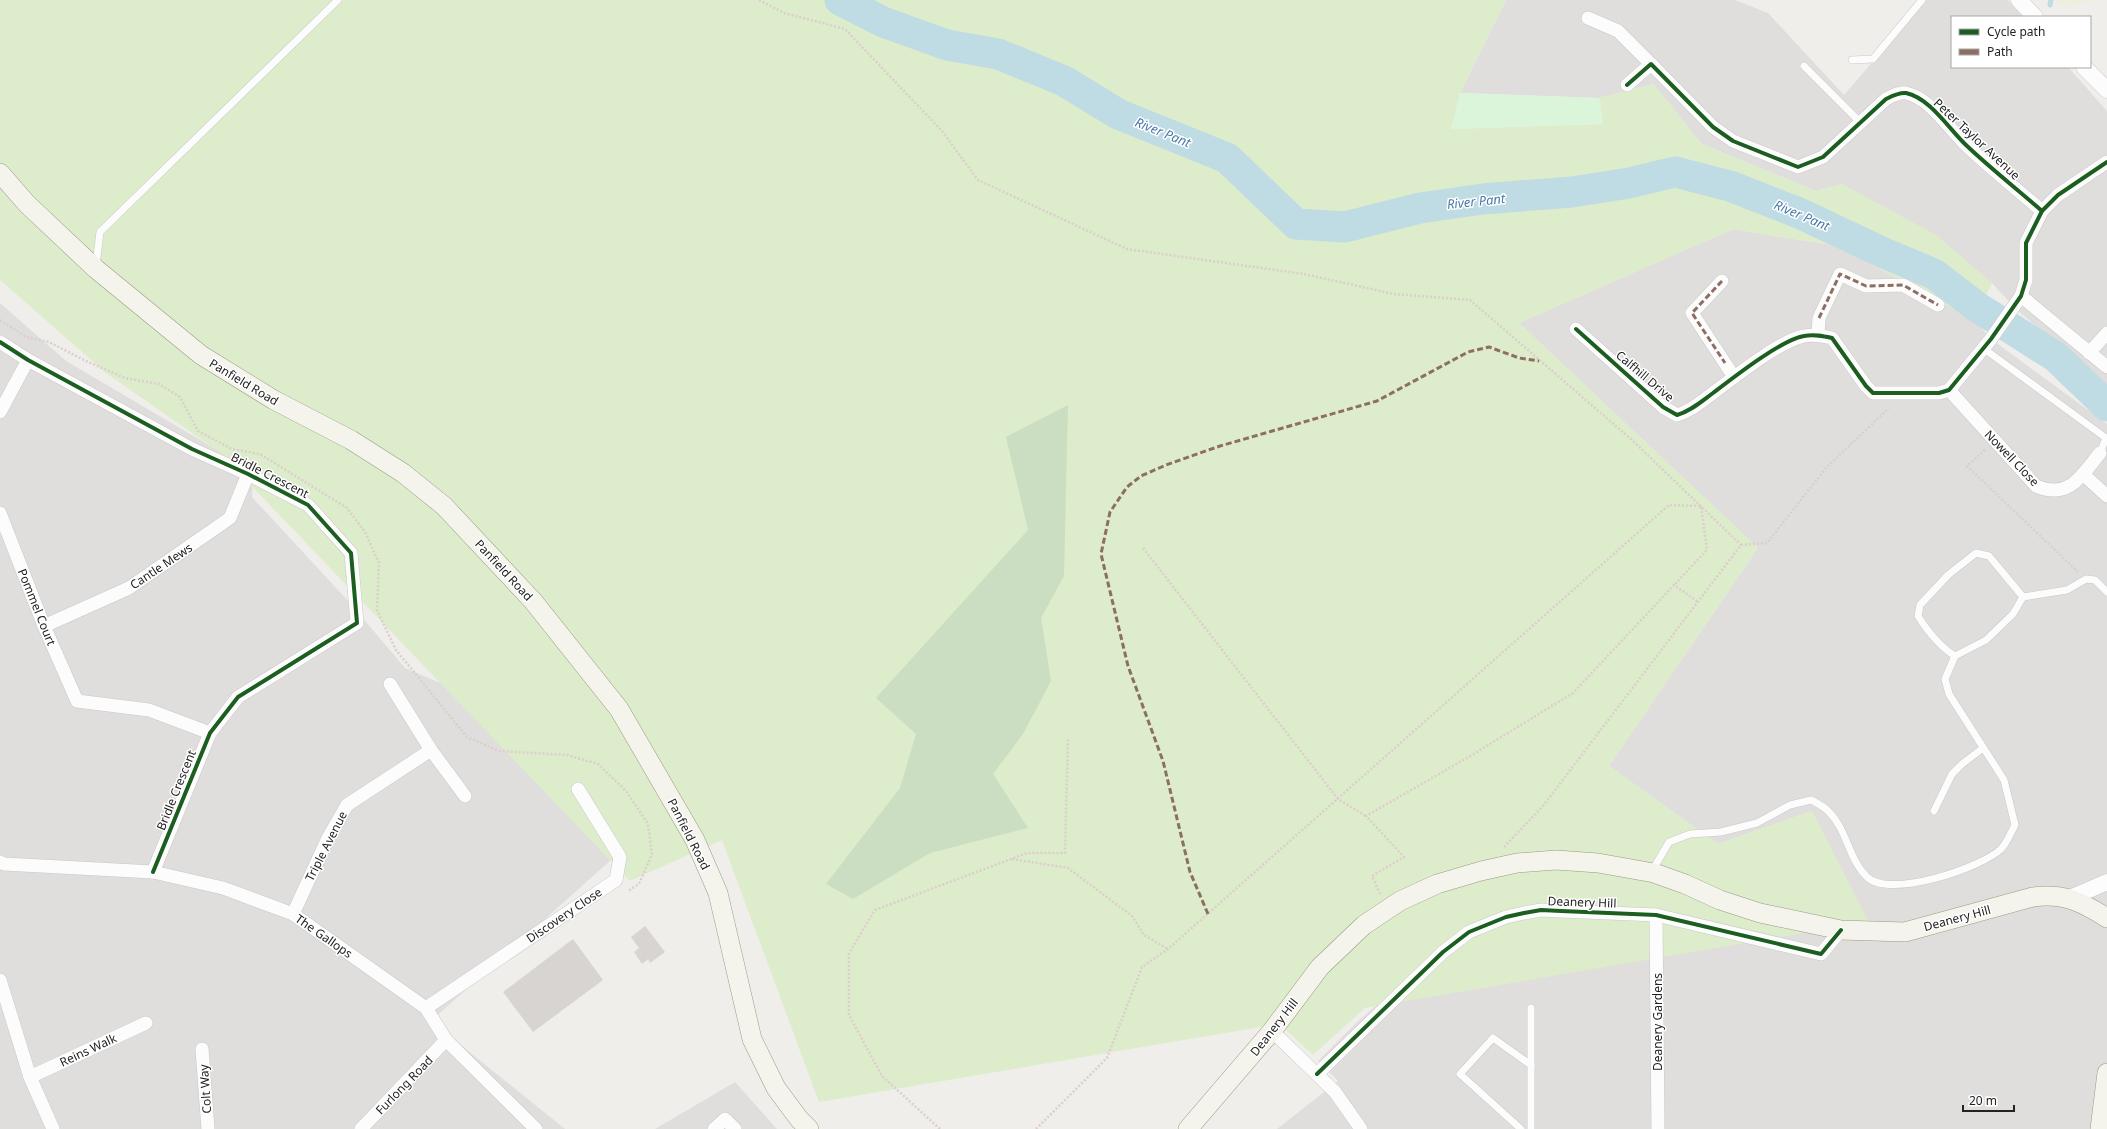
<svg xmlns="http://www.w3.org/2000/svg" width="2107" height="1129" viewBox="0 0 2107 1129" font-family="'Noto Sans',sans-serif">
  <style>
    .residential { fill: #dfdedc }
    .farmland { fill: #efefdf }
    .grass { fill: #ddeccb }
    .forest { fill: #cbdec1 }
    .park { fill: #daf5da }
    .lines { fill: none; stroke-linecap: round; stroke-linejoin: round }
    .stream { stroke: #bfdbe3; stroke-width: 5 }
    .river { stroke: #bfdbe3; stroke-width: 31 }
    .building { fill: #d7d4d2 }
    .service-casing { stroke: #c9c8c7; stroke-width: 8 }
    .minor-casing { stroke: #c9c8c7; stroke-width: 14 }
    .tertiary-casing { stroke: #c9c8c7; stroke-width: 17 }
    .secondary-casing { stroke: #999a82; stroke-width: 20 }
    .path { stroke: #dccecd; stroke-width: 2.5; stroke-dasharray: 2 2; stroke-linecap: butt }
    .service { stroke: #fdfcfc; stroke-width: 7 }
    .minor { stroke: #fdfcfc; stroke-width: 13 }
    .tertiary { stroke: #fdfcfc; stroke-width: 16 }
    .secondary { stroke: #f4f4ed; stroke-width: 19 }
    .quiet { stroke: #8d6e63; stroke-width: 3; stroke-dasharray: 6 3; stroke-linecap: butt }
    .cycleway-casing { stroke: #fff; stroke-width: 6 }
    .cycleway { stroke: #1b5e20; stroke-width: 4 }
    .labels { text-anchor: middle; dominant-baseline: central; stroke-width: 3; stroke-linejoin: round; paint-order: stroke }
    .street-label { font-size: 12px; fill: #222; stroke: #fff }
    .water-label { font-size: 13px; font-style: italic; fill: #4a7aab; stroke: #fff }
  </style>
  <rect width="100%" height="100%" fill="#f0eeeb"/>
  <g class="residential">
    <path d="M1506,0H1735L1768,13L1844,95L1926,0H2008L2023,17H1952V67H2068L2107,111V389L2014,307L1992,283L1842,184L1816,191L1702,144L1653,84L1599,98L1460,93Z"/>
    <path d="M1733,229L1838,246L1974,320L1991,339L2107,424V1129H1277L1338,1081L1318,1061L1356,1023L1391,993L1812,811L1718,844L1609,766L1758,548L1519,323Z"/>
    <path d="M0,303L66,361L253,471L252,497L350,603L405,668L474,697L621,851L431,1021L565,1129H0Z"/>
    <path d="M735,1082L777,1129H655Z"/>
  </g>
  <path class="farmland" d="M2054,0H2098L2064,7Z"/>
  <path class="grass" d="M0,0H1506L1460,93L1452,129L1603,124L1599,98L1653,84L1702,144L1816,191L1842,184L1936,235L1992,283L1974,320L1838,246L1733,229L1519,323L1758,548L1609,766L1718,844L1812,811L1869,922L1365,1008L1313,1055L1285,1029L1289,1022L819,1102L722,840L630,881L218,451L106,373L0,280Z"/>
  <path class="forest" d="M1068,405L1064,576L1041,618L1051,681L1023,734L993,774L1028,828L930,853L853,899L826,884L900,788L916,734L876,698L1028,530L1006,437Z"/>
  <path class="park" d="M1460,93L1599,98L1603,124L1451,129Z"/>
  <g class="lines">
    <path class="stream" d="M2050,5L2051,0"/>
    <path class="river" d="M840,0L883,22L947,45L998,54L1064,81L1118,114L1227,158L1296,224L1345,227L1420,208L1483,199L1572,192L1629,183L1675,172L1730,186L1799,213L1884,253L1934,274L1977,307L2056,357L2107,406"/>
  </g>
  <g class="building">
    <path d="M645,926L665,952L650,963L648,959L642,964L634,952L639,948L631,937Z"/>
    <path d="M573,939L603,980L533,1032L503,992Z"/>
  </g>
  <g class="lines">
    <defs>
      <g id="service">
        <path d="M1852,60L1873,59L1922,0"/>
        <path d="M1804,66L1860,122"/>
        <path d="M96,265L100,232L338,0"/>
        <path d="M1983,348L2106,438L2100,453"/>
        <path d="M2023,597L2067,590L2086,579L2095,580L2107,592"/>
        <path d="M1934,811L1952,774L1962,764L1983,748"/>
        <path d="M1654,871L1655,866L1669,842L1690,834L1721,832L1757,823L1790,805L1811,800C1817,803 1825,807 1829,812C1847,830 1849,860 1867,877C1889,899 1981,868 2001,849C2007,843 2011,832 2015,825L2004,780L1949,694L1945,679L1955,656L1986,640L2013,614L2023,597L1989,556L1976,553L1948,575L1920,605L1918,616C1928,632 1939,646 1955,656"/>
        <path d="M1521,1129L1460,1074L1493,1038L1531,1065"/>
        <path d="M1531,1129V1008"/>
      </g>
      <g id="minor">
        <path d="M1588,18L1618,31L1651,64"/>
        <path d="M1627,85L1651,64L1713,127L1733,141L1798,167L1823,157L1886,99C1892,96 1899,92 1906,93C1930,98 1949,129 1966,145C1990,168 2017,189 2042,211"/>
        <path d="M1722,281L1692,313L1734,377"/>
        <path d="M2021,296L2107,367"/>
        <path d="M1576,329L1663,407L1677,415C1691,411 1702,401 1713,393C1734,377 1781,340 1804,336C1814,334 1823,336 1832,338L1866,386L1873,393H1939L1949,390L1991,339L2021,296L2026,280V243L2042,211L2058,195L2107,162"/>
        <path d="M1818,335L1819,318L1840,274L1866,286L1903,285L1938,305"/>
        <path d="M0,342L28,360L192,449L248,474L308,505L351,553L357,623L238,697L210,733L153,872"/>
        <path d="M2089,353L2107,333"/>
        <path d="M1949,390L2036,486C2069,500 2081,476 2100,453"/>
        <path d="M0,412L28,360"/>
        <path d="M2083,474L2107,496"/>
        <path d="M0,513L44,626L77,701L149,710L210,733"/>
        <path d="M44,626L129,588L230,518L248,474"/>
        <path d="M390,684L431,750L465,796"/>
        <path d="M0,862L4,864L153,872L223,888L293,914L426,1008L446,1040L536,1129"/>
        <path d="M293,914L328,838L347,805L431,750"/>
        <path d="M1656,915L1658,1129"/>
        <path d="M0,980L30,1077L53,1129"/>
        <path d="M426,1008L616,880L620,857L578,789"/>
        <path d="M1272,1031L1335,1092L1361,1129"/>
        <path d="M202,1049L208,1129"/>
        <path d="M1317,1074L1443,952L1469,932L1506,917L1524,913L1541,910L1561,911L1656,915L1821,954L1841,930"/>
        <path d="M30,1077L146,1023"/>
        <path d="M361,1129L446,1040"/>
        <path d="M714,1129L725,1119L735,1129"/>
      </g>
      <g id="tertiary">
        <path d="M2019,0L2035,17"/>
        <path d="M2084,67L2107,90"/>
        <path d="M2070,898L2107,882"/>
      </g>
      <g id="secondary">
        <path d="M0,173L27,204L96,269L201,355L274,400L351,440L403,473L444,506L533,601L619,709L695,840L718,893L752,1039L776,1088L799,1119L809,1129"/>
        <path d="M1188,1129L1272,1031L1320,967L1364,925L1400,901L1437,884L1481,871L1517,863L1556,860L1598,863L1654,873L1685,884L1720,900L1760,913L1841,930L1905,932L2033,897C2064,893 2082,902 2107,918"/>
        <path d="M2100,1129L2107,1073"/>
      </g>
    </defs>
    <use href="#service" class="service-casing"/>
    <use href="#minor" class="minor-casing"/>
    <use href="#tertiary" class="tertiary-casing"/>
    <use href="#secondary" class="secondary-casing"/>
    <g class="path">
      <path d="M759,0L784,13L845,29L942,131L978,180L1127,249L1304,274L1394,294L1470,300L1632,440L1741,545"/>
      <path d="M0,320L26,337L49,342L86,361L125,378L159,384L180,397L198,431L232,449L260,454L347,508L365,532L379,563L377,610L396,650L467,737L499,751L567,755L598,764L626,791L648,824L652,854L639,884L628,891"/>
      <path d="M1985,450L1967,466L2078,572"/>
      <path d="M1143,548L1338,799L1366,816"/>
      <path d="M1504,847L1543,806L1741,545L1767,543L1826,468L1889,408"/>
      <path d="M1012,859L1068,868L1132,916L1144,935L1168,949"/>
      <path d="M1380,894L1372,876L1404,857L1366,816L1472,755L1573,693L1674,585L1698,602"/>
      <path d="M940,1129L882,1076L849,1015V953L875,910L1027,853H1065L1068,739"/>
      <path d="M1036,1129L1107,1058L1142,967L1168,949L1669,505L1701,506L1707,550L1674,585"/>
    </g>
    <use href="#service" class="service"/>
    <use href="#minor" class="minor"/>
    <use href="#tertiary" class="tertiary"/>
    <use href="#secondary" class="secondary"/>
    <g class="quiet">
      <path d="M1722,281L1692,313L1725,363"/>
      <path d="M1819,318L1840,274L1866,286L1903,285L1938,305"/>
      <path d="M1208,914L1190,872L1163,761L1128,666L1101,554L1110,512L1127,487L1141,476L1166,465L1220,446L1377,401L1468,352L1489,347L1519,358L1539,361"/>
    </g>
    <defs>
      <g id="cycleway">
        <path d="M1627,85L1651,64L1713,127L1733,141L1798,167L1823,157L1886,99C1892,96 1899,92 1906,93C1930,98 1949,129 1966,145C1990,168 2017,189 2042,211"/>
        <path d="M1576,329L1663,407L1677,415C1691,411 1702,401 1713,393C1734,377 1781,340 1804,336C1814,334 1823,336 1832,338L1866,386L1873,393H1939L1949,390L1991,339L2021,296L2026,280V243L2042,211L2058,195L2107,162"/>
        <path d="M0,342L28,360L192,449L248,474L308,505L351,553L357,623L238,697L210,733L153,872"/>
        <path d="M1317,1074L1443,952L1469,932L1506,917L1524,913L1541,910L1561,911L1656,915L1821,954L1841,930"/>
      </g>
    </defs>
    <use href="#cycleway" class="cycleway-casing"/>
    <use href="#cycleway" class="cycleway"/>
  </g>
  <g class="labels">
    <g class="street-label">
      <text transform="translate(1977 139) rotate(43)">Peter Taylor Avenue</text>
      <text transform="translate(1645 376) rotate(40)">Calfhill Drive</text>
      <text transform="translate(244 382) rotate(31)">Panfield Road</text>
      <text transform="translate(2012 458) rotate(46)">Nowell Close</text>
      <text transform="translate(270 475) rotate(27)">Bridle Crescent</text>
      <text transform="translate(161 566) rotate(-34)">Cantle Mews</text>
      <text transform="translate(504 570) rotate(47)">Panfield Road</text>
      <text transform="translate(37 607) rotate(68)">Pommel Court</text>
      <text transform="translate(176 790) rotate(-68)">Bridle Crescent</text>
      <text transform="translate(689 834) rotate(63)">Panfield Road</text>
      <text transform="translate(326 846) rotate(-63)">Triple Avenue</text>
      <text transform="translate(1582 902) rotate(2)">Deanery Hill</text>
      <text transform="translate(564 915) rotate(-34)">Discovery Close</text>
      <text transform="translate(1957 918) rotate(-15)">Deanery Hill</text>
      <text transform="translate(324 936) rotate(35)">The Gallops</text>
      <text transform="translate(1657 1022) rotate(-90)">Deanery Gardens</text>
      <text transform="translate(1274 1027) rotate(-52)">Deanery Hill</text>
      <text transform="translate(88 1050) rotate(-25)">Reins Walk</text>
      <text transform="translate(404 1085) rotate(-46)">Furlong Road</text>
      <text transform="translate(205 1089) rotate(-94)">Colt Way</text>
    </g>
    <g class="water-label">
      <text transform="translate(1163 132) rotate(22)">River Pant</text>
      <text transform="translate(1476 201) rotate(-6)">River Pant</text>
      <text transform="translate(1802 215) rotate(23)">River Pant</text>
    </g>
  </g>
  <rect x="1951" y="16" width="140" height="52" fill="#ffffff" stroke="#a7a7a7"/>
  <rect x="1959" y="29" width="20" height="6" fill="#1b5e20" stroke="#a7a7a7"/>
  <text x="1987" y="36" font-size="12" fill="#222222">Cycle path</text>
  <rect x="1959" y="49" width="20" height="6" fill="#8d6e63" stroke="#a7a7a7"/>
  <text x="1987" y="56" font-size="12" fill="#222222">Path</text>
  <path d="M1963 1105v6h51v-6" fill="none" stroke="#222222" stroke-width="2"/>
  <text x="1969" y="1105" font-size="12" fill="#222222" stroke="#ffffff" stroke-width="3" paint-order="stroke">20 m</text>
</svg>
